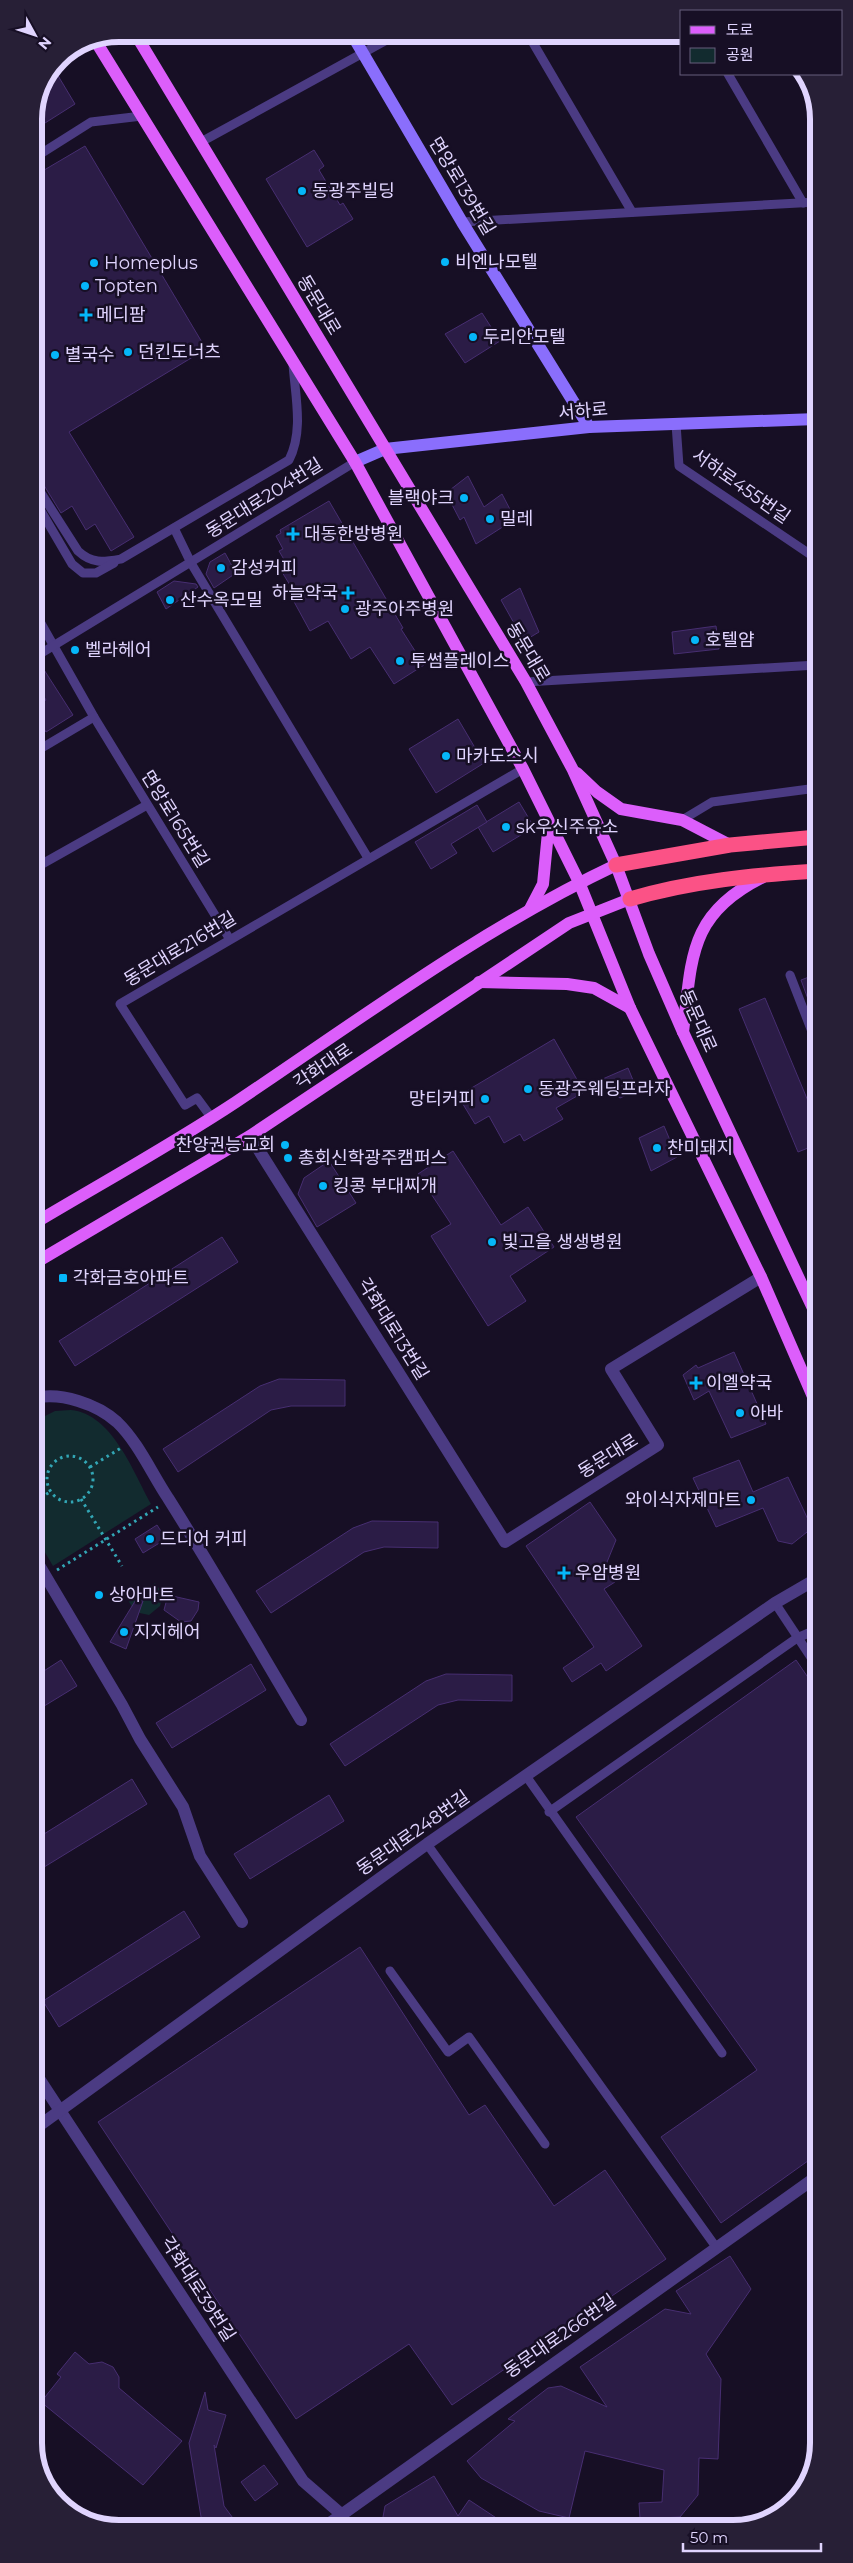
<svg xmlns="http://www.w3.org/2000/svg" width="853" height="2563" viewBox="0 0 853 2563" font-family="Montserrat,'Noto Sans KR',sans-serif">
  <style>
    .green { fill: #122b2f }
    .building { fill: #2b1c46; stroke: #472e71 }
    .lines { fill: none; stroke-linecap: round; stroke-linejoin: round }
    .path { stroke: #32a6b5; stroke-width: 3; stroke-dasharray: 2.5 4; stroke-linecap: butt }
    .lane { stroke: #4b3b83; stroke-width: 9 }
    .street { stroke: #4b3b83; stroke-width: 12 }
    .secondary { stroke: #8a6efc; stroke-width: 12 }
    .primary { stroke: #dc5efb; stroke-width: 12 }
    .highway { stroke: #fb5286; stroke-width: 15 }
    .poi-dot { fill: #05b6f9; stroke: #170f25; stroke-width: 2 }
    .labels { text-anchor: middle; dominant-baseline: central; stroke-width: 5; stroke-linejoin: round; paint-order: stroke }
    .street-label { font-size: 18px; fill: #e0d4fe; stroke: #170f25 }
    .poi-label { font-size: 18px; fill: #e0d4fe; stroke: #170f25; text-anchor: start }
    .rim { fill: none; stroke: #e0d4fe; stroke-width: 6 }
  </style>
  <rect width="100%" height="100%" fill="#170f25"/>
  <g class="green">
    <path d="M71,1410C112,1414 133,1471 151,1504L53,1566L36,1537L35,1421L55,1411Z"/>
    <path d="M155,1583L163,1594L160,1606L149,1615L135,1612L128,1600Z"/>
  </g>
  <g class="building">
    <path d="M54,69L75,104L34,130V114Z"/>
    <path d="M85,146L206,349L69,432L134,537L111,551L95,524L86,530L72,506L61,513L34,469V176Z"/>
    <path d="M314,150L324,166L319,170L340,205L343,203L353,219L307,247L266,179Z"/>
    <path d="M482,313L500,341L465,363L445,334Z"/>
    <path d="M468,476L484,507L502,494L515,519L476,544L464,517L460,520L446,493Z"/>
    <path d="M329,501L403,628L401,629L424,665L394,684L370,647L351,659L328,621L310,631L292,598L296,595L282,572L289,568L279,551L283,549L276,536L281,533L280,530Z"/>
    <path d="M225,553L236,573L214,588L206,574L210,562Z"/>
    <path d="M174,581L196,584L198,587L166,609L157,592Z"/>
    <path d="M520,588L539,632L524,641L501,600Z"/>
    <path d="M716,626L719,649L674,654L672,632Z"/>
    <path d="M39,662L73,715L46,732L35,714V707L46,700L35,682V663Z"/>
    <path d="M458,719L484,763L436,793L409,749Z"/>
    <path d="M519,802L534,827L493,852L478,827Z"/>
    <path d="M477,805L487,822L451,844L457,853L431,869L415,842Z"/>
    <path d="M817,974L818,1021H816L801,980Z"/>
    <path d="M765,998L818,1125V1144L798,1152L739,1009Z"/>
    <path d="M554,1039L584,1092L556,1108L563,1119L524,1141L520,1134L504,1143L489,1116L475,1124L458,1096Z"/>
    <path d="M628,1068L637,1090L620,1098L598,1081Z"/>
    <path d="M664,1126L677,1157L651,1171L639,1138Z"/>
    <path d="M453,1151L501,1225L528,1207L554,1247L510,1276L526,1301L488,1326L431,1236L451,1224L418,1174Z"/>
    <path d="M329,1161L356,1203L317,1227L298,1194L304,1178Z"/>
    <path d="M222,1237L238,1262L75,1366L59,1341Z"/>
    <path d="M734,1352L766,1424L731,1438L709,1391L694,1400L683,1375L696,1365L698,1368Z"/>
    <path d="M279,1379L345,1380V1406H291L271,1410L178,1472L163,1449L260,1386Z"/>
    <path d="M739,1460L753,1492L788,1477L812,1528L792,1544L778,1541L763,1508L716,1527L693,1478Z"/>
    <path d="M590,1502L616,1540L605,1567L615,1582L604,1589L642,1646L606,1671L601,1663L572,1682L563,1668L594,1647L526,1546Z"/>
    <path d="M372,1521L438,1522V1548L384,1547L364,1552L271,1613L256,1591L353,1528Z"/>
    <path d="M157,1525L166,1539L143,1553L135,1539Z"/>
    <path d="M168,1595L199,1602L198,1610L191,1621L181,1622L164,1610Z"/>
    <path d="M137,1598L143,1601L126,1649L110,1642Z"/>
    <path d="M61,1660L77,1686L36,1711V1676Z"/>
    <path d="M796,1660L818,1692L819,2153L721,2223L661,2137L757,2070L576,1817Z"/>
    <path d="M251,1664L266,1690L172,1748L156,1723Z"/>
    <path d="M446,1674L512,1675V1701L458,1700L438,1705L345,1766L330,1744L426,1681Z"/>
    <path d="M132,1779L147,1804L36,1872V1839Z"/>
    <path d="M329,1795L344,1821L250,1879L234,1854Z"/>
    <path d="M184,1911L200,1937L59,2027L43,2001Z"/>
    <path d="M360,1947L469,2115L485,2105L554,2206L605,2170L666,2259L452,2405L409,2344L296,2419L98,2122Z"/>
    <path d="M730,2256L751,2289L706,2354L721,2379L718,2459L699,2458L698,2495L680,2517L640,2519L639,2503L662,2502L664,2470L585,2451L569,2518L539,2511L481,2478L467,2461L515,2421L508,2419L548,2388L561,2386L607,2407L580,2367L665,2309L691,2314L676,2291Z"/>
    <path d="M75,2352L89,2364L102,2362L113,2367L119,2377V2388L182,2441L143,2485L41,2402L61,2377L57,2374Z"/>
    <path d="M205,2392L208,2410L226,2415L216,2448L214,2445L224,2506L241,2529H203L189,2443Z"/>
    <path d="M264,2465L278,2484L255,2501L241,2482Z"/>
    <path d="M434,2476L458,2516L469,2500L510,2527L381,2528L385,2506Z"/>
  </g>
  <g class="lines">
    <g class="path">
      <circle cx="70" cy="1479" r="23"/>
      <path d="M90,1467L121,1448"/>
      <path d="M81,1499L122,1566"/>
      <path d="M35,1501L50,1492"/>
      <path d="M57,1570L158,1507"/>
    </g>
    <g class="lane">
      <path d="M529,36L632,212"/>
      <path d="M728,74L803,203"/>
      <path d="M201,142L392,37"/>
      <path d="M34,158L91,122L142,116"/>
      <path d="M462,222L817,202"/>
      <path d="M676,424L679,466L817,559"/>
      <path d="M34,482L78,551C92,564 103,562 121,559L289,460C304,431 295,395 293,364"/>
      <path d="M34,499L72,564L83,573H96L114,563"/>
      <path d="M174,528L191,563L368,858"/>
      <path d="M34,611L94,717L229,938"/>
      <path d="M35,657L355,462"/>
      <path d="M526,682L817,665"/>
      <path d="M35,752L94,717"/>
      <path d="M682,820L712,802L817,788"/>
      <path d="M35,868L147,805"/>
      <path d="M790,975L818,1047"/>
      <path d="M211,1117L197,1098L185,1105L120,1004L523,769"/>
      <path d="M775,1603L818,1668"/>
      <path d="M526,1776L722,2053"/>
      <path d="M549,1812L797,1638L818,1629"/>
      <path d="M427,1844L716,2247"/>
      <path d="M390,1971L448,2052L469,2037L545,2144"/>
      <path d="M341,2514L350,2528"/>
    </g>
    <g class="street">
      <path d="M250,1136L505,1542L658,1445L611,1369L761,1277"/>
      <path d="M35,1398C61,1392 97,1404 117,1422C138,1442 152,1474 168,1498C214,1571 257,1646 301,1720"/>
      <path d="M36,1560L122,1705L140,1739L183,1807L200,1856L242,1922"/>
      <path d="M36,2074L303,2481L341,2514"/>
      <path d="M36,2128L427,1844L775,1603L818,1578"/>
      <path d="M323,2528L819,2175"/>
    </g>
    <g class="secondary">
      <path d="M354,38L462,222L589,427"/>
      <path d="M355,462L385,449L589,427L817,419"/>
    </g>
    <g class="primary">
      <path d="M95,40L355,462L523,769L579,882L630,1008L761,1277L818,1408"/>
      <path d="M139,40L526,682L573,770L616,865L649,954L683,1032L818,1319"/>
      <path d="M577,773L597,792L621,809L682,820L730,845"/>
      <path d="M530,909L543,884L549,822"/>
      <path d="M479,982L567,984L594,988L630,1008"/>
      <path d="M683,1032C692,958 688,914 763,877"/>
      <path d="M35,1223C102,1183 171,1145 236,1102C360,1019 481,929 616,865"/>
      <path d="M35,1263L250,1136L569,923L630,899"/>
    </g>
    <g class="highway">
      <path d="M616,865L730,845L817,837"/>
      <path d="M630,899C691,881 754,875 817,871"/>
    </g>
  </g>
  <g class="poi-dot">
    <circle cx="302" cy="191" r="5"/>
    <circle cx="445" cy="262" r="5"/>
    <circle cx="94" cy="263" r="5"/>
    <circle cx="85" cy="286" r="5"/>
    <path d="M83.5 307.5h5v5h5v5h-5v5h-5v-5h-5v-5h5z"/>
    <circle cx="473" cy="337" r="5"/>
    <circle cx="128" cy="352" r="5"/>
    <circle cx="55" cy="355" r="5"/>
    <circle cx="464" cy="498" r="5"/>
    <circle cx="490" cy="519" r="5"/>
    <path d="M290.5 526.5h5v5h5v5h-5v5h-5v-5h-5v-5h5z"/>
    <circle cx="221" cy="568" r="5"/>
    <path d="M345.5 585.5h5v5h5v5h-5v5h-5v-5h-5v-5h5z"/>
    <circle cx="170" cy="600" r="5"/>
    <circle cx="345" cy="609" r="5"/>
    <circle cx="695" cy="640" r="5"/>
    <circle cx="75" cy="650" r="5"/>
    <circle cx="400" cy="661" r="5"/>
    <circle cx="446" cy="756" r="5"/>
    <circle cx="506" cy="827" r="5"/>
    <circle cx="528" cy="1089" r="5"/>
    <circle cx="485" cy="1099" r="5"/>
    <circle cx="285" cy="1145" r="5"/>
    <circle cx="657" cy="1148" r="5"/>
    <circle cx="288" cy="1158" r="5"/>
    <circle cx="323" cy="1186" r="5"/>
    <circle cx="492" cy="1242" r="5"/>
    <rect x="58" y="1273" width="10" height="10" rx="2.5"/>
    <path d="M693.5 1375.5h5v5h5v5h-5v5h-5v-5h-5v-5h5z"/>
    <circle cx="740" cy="1413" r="5"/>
    <circle cx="751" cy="1500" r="5"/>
    <circle cx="150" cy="1539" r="5"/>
    <path d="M561.5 1565.5h5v5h5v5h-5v5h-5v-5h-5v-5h5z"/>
    <circle cx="99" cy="1595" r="5"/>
    <circle cx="124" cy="1632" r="5"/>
  </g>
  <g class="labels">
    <g class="street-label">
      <text transform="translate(462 186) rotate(59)">면앙로139번길</text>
      <text transform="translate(319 305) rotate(59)">동문대로</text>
      <text transform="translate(583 411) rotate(-5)">서하로</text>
      <text transform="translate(741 486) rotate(35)">서하로455번길</text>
      <text transform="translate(264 498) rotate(-32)">동문대로204번길</text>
      <text transform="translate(528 652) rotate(59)">동문대로</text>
      <text transform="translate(175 819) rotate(58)">면앙로165번길</text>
      <text transform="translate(180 949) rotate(-31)">동문대로216번길</text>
      <text transform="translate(698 1021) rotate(66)">동문대로</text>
      <text transform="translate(323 1066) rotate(-34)">각화대로</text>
      <text transform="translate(393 1329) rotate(58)">각화대로13번길</text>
      <text transform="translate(608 1456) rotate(-32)">동문대로</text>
      <text transform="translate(413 1833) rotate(-35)">동문대로248번길</text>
      <text transform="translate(198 2289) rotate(57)">각화대로39번길</text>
      <text transform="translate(560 2336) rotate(-35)">동문대로266번길</text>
    </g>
    <g class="poi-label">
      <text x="312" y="191">동광주빌딩</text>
      <text x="455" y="262">비엔나모텔</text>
      <text x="104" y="263">Homeplus</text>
      <text x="95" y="286">Topten</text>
      <text x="96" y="315">메디팜</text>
      <text x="483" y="337">두리안모텔</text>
      <text x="138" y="352">던킨도너츠</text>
      <text x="65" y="355">별국수</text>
      <text x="454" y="498" text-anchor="end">블랙야크</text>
      <text x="500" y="519">밀레</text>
      <text x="304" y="534">대동한방병원</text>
      <text x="231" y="568">감성커피</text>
      <text x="338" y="593" text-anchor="end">하늘약국</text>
      <text x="180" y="600">산수옥모밀</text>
      <text x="355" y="609">광주아주병원</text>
      <text x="705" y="640">호텔얌</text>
      <text x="85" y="650">벨라헤어</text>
      <text x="410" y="661">투썸플레이스</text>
      <text x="456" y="756">마카도스시</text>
      <text x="516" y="827">sk우신주유소</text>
      <text x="538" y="1089">동광주웨딩프라자</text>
      <text x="475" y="1099" text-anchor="end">망티커피</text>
      <text x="275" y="1145" text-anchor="end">찬양권능교회</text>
      <text x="667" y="1148">찬미돼지</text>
      <text x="298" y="1158">총회신학광주캠퍼스</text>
      <text x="333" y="1186">킹콩 부대찌개</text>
      <text x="502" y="1242">빛고을 생생병원</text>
      <text x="73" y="1278">각화금호아파트</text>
      <text x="706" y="1383">이엘약국</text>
      <text x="750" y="1413">아바</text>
      <text x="741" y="1500" text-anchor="end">와이식자제마트</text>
      <text x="160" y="1539">드디어 커피</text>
      <text x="575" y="1573">우암병원</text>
      <text x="109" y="1595">상아마트</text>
      <text x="134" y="1632">지지헤어</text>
    </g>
  </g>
  <path d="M0 0H853V2563H0ZM119 42H733A77 77 0 0 1 810 119V2443A77 77 0 0 1 733 2520H119A77 77 0 0 1 42 2443V119A77 77 0 0 1 119 42Z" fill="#271f36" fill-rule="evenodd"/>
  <path class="rim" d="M119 42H733A77 77 0 0 1 810 119V2443A77 77 0 0 1 733 2520H119A77 77 0 0 1 42 2443V119A77 77 0 0 1 119 42Z"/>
  <rect x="680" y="10" width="162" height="65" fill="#170f25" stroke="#675e7c"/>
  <rect x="690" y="26" width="25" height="8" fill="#dc5efb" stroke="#675e7c"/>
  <text x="726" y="35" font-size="15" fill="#e0d4fe">도로</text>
  <rect x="690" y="48" width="25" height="15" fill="#122b2f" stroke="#675e7c"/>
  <text x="726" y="60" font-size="15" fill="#e0d4fe">공원</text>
  <g transform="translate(35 35) rotate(130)" stroke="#170f25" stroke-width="4" paint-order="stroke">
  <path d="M0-4L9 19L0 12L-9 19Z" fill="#e0d4fe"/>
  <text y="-8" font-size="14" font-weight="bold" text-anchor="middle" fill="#e0d4fe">N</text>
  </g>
  <path d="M683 2543v8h138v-8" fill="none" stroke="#e0d4fe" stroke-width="2.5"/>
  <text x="690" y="2543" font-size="15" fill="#e0d4fe" stroke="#170f25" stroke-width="4" paint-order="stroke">50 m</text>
</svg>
